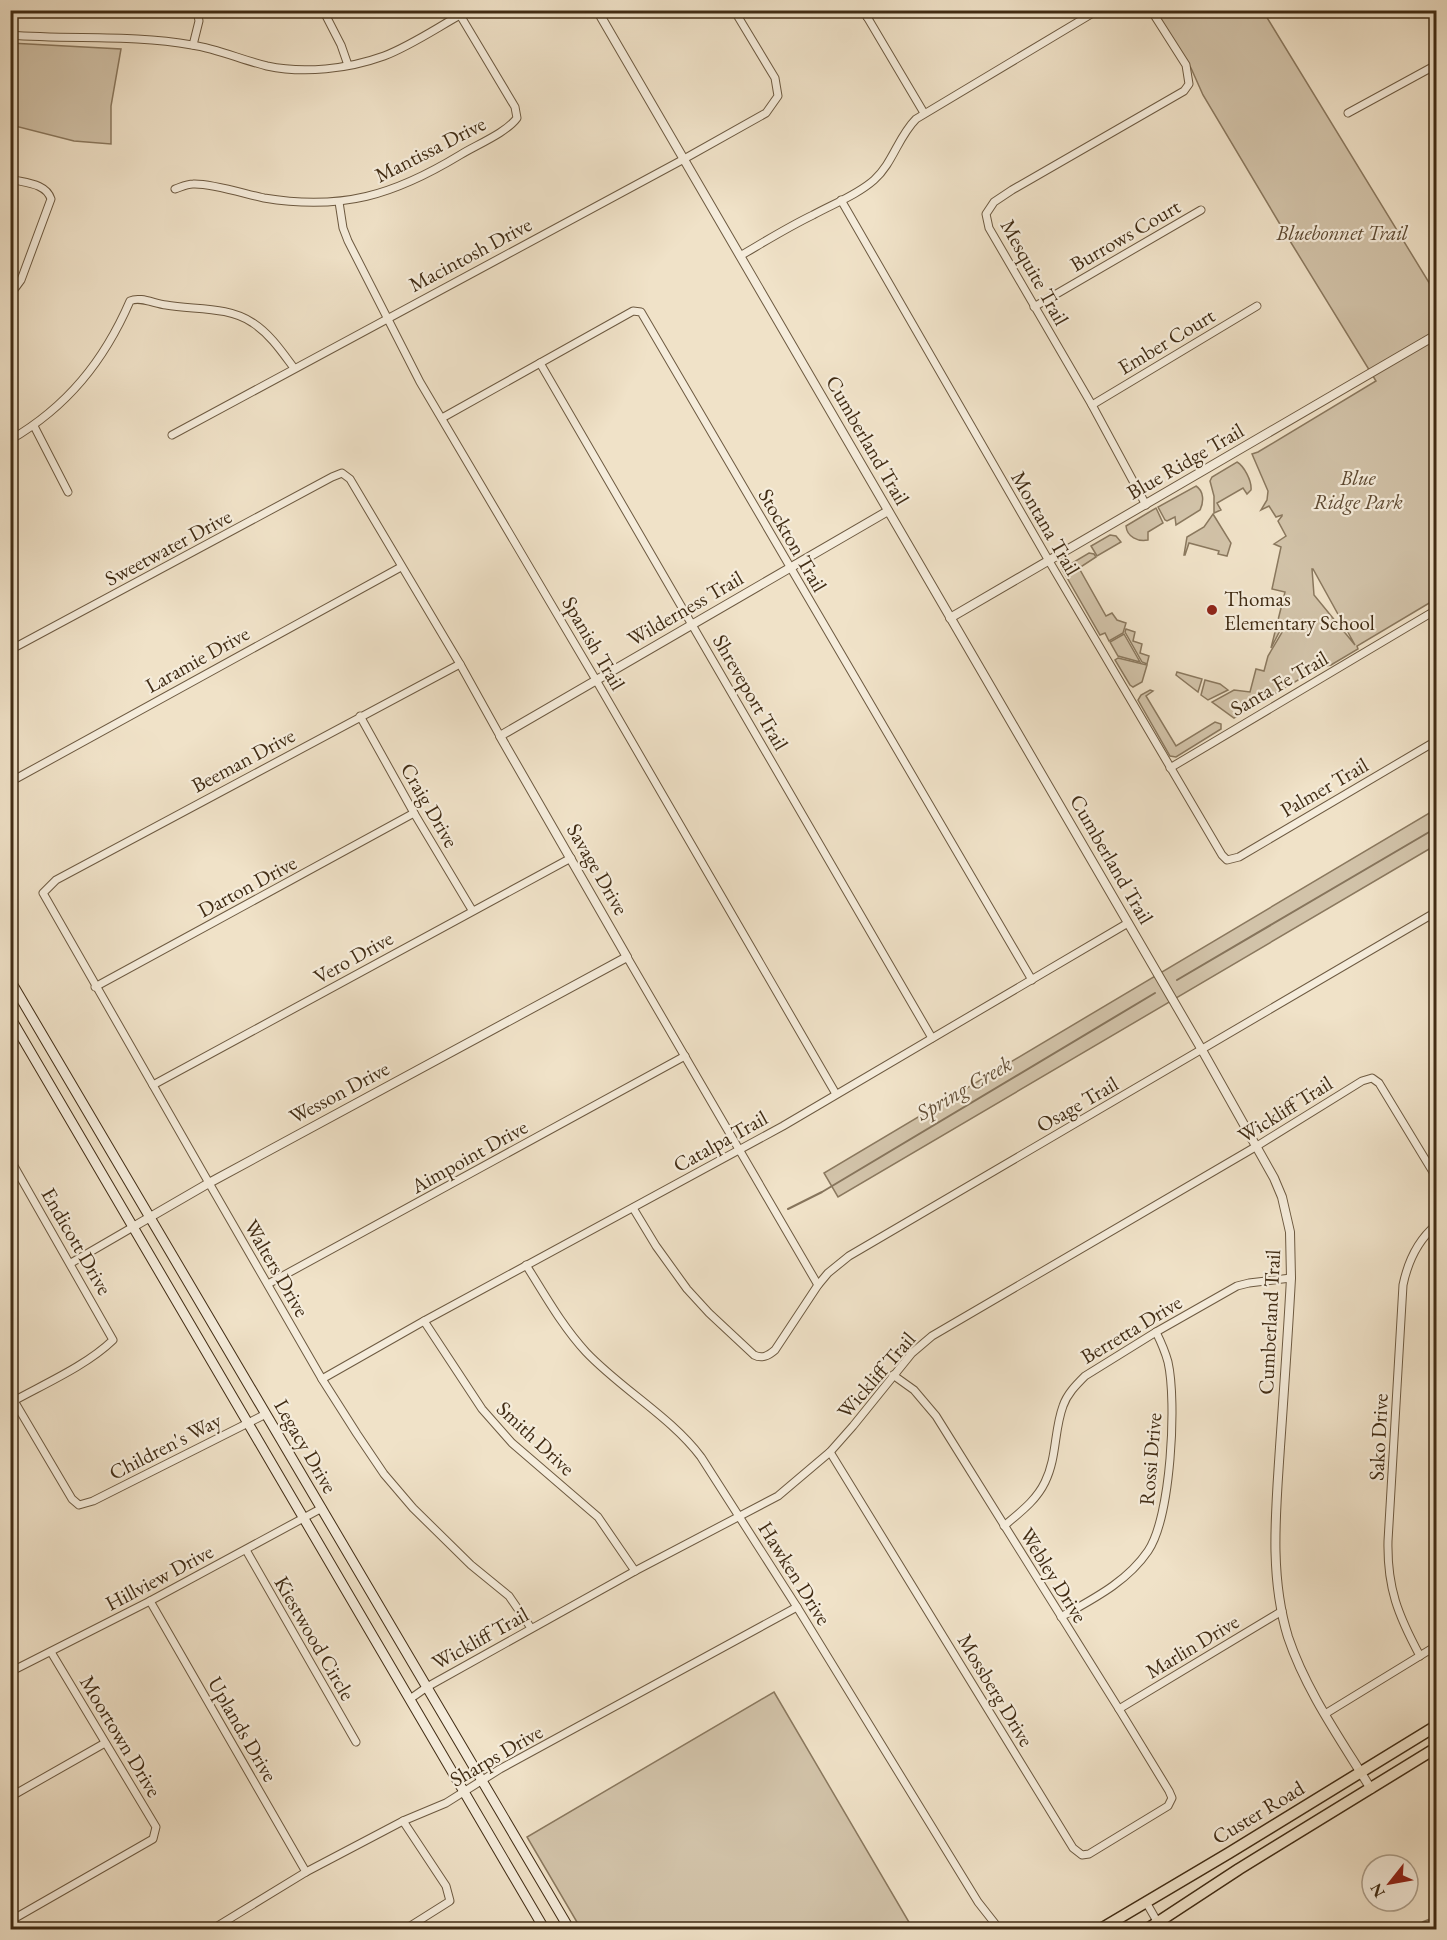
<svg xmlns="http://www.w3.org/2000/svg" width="1447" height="1940" viewBox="0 0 1447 1940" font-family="'EB Garamond',serif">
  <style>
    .green { fill: #d2c3a9; stroke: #8a785e; stroke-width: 1.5; fill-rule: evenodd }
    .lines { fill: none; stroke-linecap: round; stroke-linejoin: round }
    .stream { stroke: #86745b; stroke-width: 2 }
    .minor-casing { stroke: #6d5a41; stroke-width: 9 }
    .tertiary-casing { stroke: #6d5a41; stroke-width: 10 }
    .secondary-casing { stroke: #412c14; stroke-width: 11 }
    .primary-casing { stroke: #412c14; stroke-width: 13 }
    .minor { stroke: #f5ecdb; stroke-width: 7 }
    .tertiary { stroke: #f5ecdb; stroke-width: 8 }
    .secondary { stroke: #f5ecdb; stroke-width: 9 }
    .primary { stroke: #f0e2c8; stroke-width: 10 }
    .poi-dot { fill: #8f2418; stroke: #f5ecdb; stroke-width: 2 }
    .labels { text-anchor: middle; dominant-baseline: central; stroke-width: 4.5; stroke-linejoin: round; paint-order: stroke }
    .street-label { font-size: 21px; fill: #412c14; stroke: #f5ecdb }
    .park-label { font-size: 21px; font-style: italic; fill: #5e4a32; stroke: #f5ecdb }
    .poi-label { font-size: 21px; fill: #412c14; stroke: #f5ecdb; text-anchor: start }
    .water-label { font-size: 22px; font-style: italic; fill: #645038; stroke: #f5ecdb }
  </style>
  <rect width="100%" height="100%" fill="#f0e2c8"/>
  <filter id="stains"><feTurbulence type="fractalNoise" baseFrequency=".00333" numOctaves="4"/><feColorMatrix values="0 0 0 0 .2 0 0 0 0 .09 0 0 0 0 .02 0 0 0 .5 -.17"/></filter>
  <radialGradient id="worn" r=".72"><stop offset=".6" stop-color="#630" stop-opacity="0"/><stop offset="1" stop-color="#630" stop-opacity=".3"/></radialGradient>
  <g class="green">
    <path d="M1155,11H1263L1436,294V599L1357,646L1358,649L1331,665L1320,667L1234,718L1212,702L1234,690L1250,692L1256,669L1264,671L1268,656L1287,624L1284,623L1271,648L1285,592L1272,589L1281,547L1274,544L1286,536L1278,521L1282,516V515L1276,517L1269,506L1261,510L1267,500L1268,491L1252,454L1258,452L1376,381L1290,241L1203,95L1191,68ZM1312,569H1313L1355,645L1314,595Z"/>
    <path d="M10,43L121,49L111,106V144L74,141L11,125Z"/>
    <path d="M1237,462C1244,466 1252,481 1251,490L1247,494L1243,488L1217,503L1221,510L1214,513V496L1210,481L1212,477Z"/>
    <path d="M1196,486C1204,491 1204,502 1200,510L1176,525L1175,517L1167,521L1165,520L1158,507Z"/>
    <path d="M1156,508L1163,523L1148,532V540C1138,542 1127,537 1126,526Z"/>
    <path d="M1213,514L1231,543L1227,556L1218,554L1219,551L1189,543L1185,555H1184L1187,537L1204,527Z"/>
    <path d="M1110,535L1116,536L1121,542L1097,556L1091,546Z"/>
    <path d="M1089,553L1094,554L1096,557L1079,568L1106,616L1112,613L1117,620L1126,623L1123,633L1109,641L1105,633L1100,635L1062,569Z"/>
    <path d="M1126,629L1135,632L1133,641L1142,644L1140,653L1149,656L1147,664L1142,662L1125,632Z"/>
    <path d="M1124,634L1140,662L1118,656L1110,642Z"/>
    <path d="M1118,658L1147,665L1142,682L1133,687L1130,685L1115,660Z"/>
    <path d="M1177,672L1202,679L1198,692L1176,675Z"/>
    <path d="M1205,680L1220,684L1228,690L1208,700L1201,695Z"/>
    <path d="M1150,690L1153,691L1146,696L1176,746L1215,722L1221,724V729L1176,757L1170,756L1138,700L1141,695Z"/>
    <path d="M1436,809V845L838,1197L824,1173Z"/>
    <path d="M774,1692L913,1929H581L527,1837Z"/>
  </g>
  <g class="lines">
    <g class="stream">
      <path d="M1177,980L1436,828"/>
      <path d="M788,1209L822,1192L1155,993"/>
      <path d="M1410,1930L1423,1922L1436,1917"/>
    </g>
    <defs>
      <g id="minor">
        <path d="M323,10L341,45L348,65"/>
        <path d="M863,10L924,113"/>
        <path d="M867,17L878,10"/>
        <path d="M10,35C71,40 132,34 192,45C218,49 242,60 267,66C304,74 348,69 384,56C410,46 435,29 460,15"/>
        <path d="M193,45L199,21L197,10"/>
        <path d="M1348,113L1436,65"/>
        <path d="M10,179C25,183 46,183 51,199L21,280L10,295"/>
        <path d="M175,189C181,187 187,184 193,184C211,183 245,194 264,198C342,211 394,195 460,155C476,145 506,133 517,118L515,107L457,10"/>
        <path d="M841,200L1049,561L1222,855L1227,860L1239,857L1436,741"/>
        <path d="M339,202L343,228L348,241L420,382L596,680L836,1094"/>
        <path d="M740,256C764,242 788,227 813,215C833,204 857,195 874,180C893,163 898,137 916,119L1098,10"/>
        <path d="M1034,307L1201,210"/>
        <path d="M540,363L932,1038"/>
        <path d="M1092,405L1257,306"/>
        <path d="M442,418L633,311L641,312L1032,980"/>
        <path d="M34,426L68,492"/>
        <path d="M172,435L684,159L766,113L778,96L775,78L734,10"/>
        <path d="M10,440C67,407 104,361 130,301C140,296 155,304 166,305C194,310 229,306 253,323C270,334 282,352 294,368"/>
        <path d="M1146,505L1092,405L989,228L986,214L994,202L1012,190L1184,91L1189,84L1186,65L1151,10"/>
        <path d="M10,650L332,477L342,473L350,479L460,664L500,736"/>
        <path d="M460,664L56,880L43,893L209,1183L322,1379L357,1434L384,1474L413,1508L471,1565L509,1596L531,1628"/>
        <path d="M360,716L414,813L472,910"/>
        <path d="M1170,768L1436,610"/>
        <path d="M10,782L401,567"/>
        <path d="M627,957L818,1285"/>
        <path d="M95,987L414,813"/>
        <path d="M153,1085L571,858"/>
        <path d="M10,1159L113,1340C86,1366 44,1384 10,1403"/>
        <path d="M633,1208L656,1246L687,1289L709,1313L754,1355C762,1359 768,1356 775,1350L818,1285L828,1273L849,1256L1436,912"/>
        <path d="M71,1263L133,1227"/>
        <path d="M526,1265C545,1295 562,1326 586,1352C621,1389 671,1417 701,1457L797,1607L978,1902L1000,1930"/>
        <path d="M268,1284L685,1056"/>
        <path d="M424,1321L482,1409L512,1443L598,1517L635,1571"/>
        <path d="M322,1379L424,1321L783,1126L1128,923"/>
        <path d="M10,1394L72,1499L79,1505L93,1501L266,1414"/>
        <path d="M830,1452L1073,1848L1082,1855L1089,1854L1168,1806L1172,1798L1169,1791L1119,1709L936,1416L914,1390L893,1375"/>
        <path d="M1004,1526C1019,1513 1036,1501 1045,1482C1057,1458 1054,1430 1063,1406C1067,1394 1076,1385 1085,1376L1156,1332L1237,1286L1249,1283L1291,1278"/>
        <path d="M246,1550L356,1742"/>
        <path d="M150,1601L306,1872"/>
        <path d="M1061,1617C1093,1599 1127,1582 1148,1551C1171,1517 1177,1402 1168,1362C1165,1351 1161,1342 1156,1332"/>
        <path d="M1420,1656C1398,1615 1387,1588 1388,1541L1403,1285C1408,1261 1417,1241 1436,1225"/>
        <path d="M10,1672L150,1601L322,1508"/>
        <path d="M410,1699L427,1687L635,1571L778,1496L830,1452L853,1426L912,1353L932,1336L1257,1146L1362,1081L1372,1078L1379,1083L1436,1177"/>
        <path d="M1119,1709L1282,1611"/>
        <path d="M1325,1714L1436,1646"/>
        <path d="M10,1797L105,1743"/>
        <path d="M403,1821L446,1886L450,1901L404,1930"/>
        <path d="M1146,1902L1162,1930"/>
        <path d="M10,1921L153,1839L156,1827L51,1652"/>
        <path d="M211,1930L306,1872L403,1821L446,1803L500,1769L797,1607"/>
      </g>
      <g id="tertiary">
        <path d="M597,10L1202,1050L1274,1178L1282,1197L1290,1232L1291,1278C1288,1334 1284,1390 1280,1447C1276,1510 1269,1575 1288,1637C1306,1691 1341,1740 1371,1789"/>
        <path d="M950,618L1436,335"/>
        <path d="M133,1227L209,1183L627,957L500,736L888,511"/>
      </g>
      <g id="secondary">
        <path d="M10,980L570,1930"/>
        <path d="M10,1017L545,1930"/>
      </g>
      <g id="primary">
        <path d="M1099,1930L1229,1853L1436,1726"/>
        <path d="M1146,1930L1239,1869L1436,1748"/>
      </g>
    </defs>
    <use href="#minor" class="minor-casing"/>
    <use href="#tertiary" class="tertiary-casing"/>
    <use href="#secondary" class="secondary-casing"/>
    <use href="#primary" class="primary-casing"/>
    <use href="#minor" class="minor"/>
    <use href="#tertiary" class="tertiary"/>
    <use href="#secondary" class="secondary"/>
    <use href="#primary" class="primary"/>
  </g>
  <circle class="poi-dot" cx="1212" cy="610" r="6"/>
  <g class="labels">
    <g class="street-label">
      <text transform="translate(430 149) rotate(-27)">Mantissa Drive</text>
      <text transform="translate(1125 235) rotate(-30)">Burrows Court</text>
      <text transform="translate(470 254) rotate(-28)">Macintosh Drive</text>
      <text transform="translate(1035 272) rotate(61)">Mesquite Trail</text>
      <text transform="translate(1166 341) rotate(-31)">Ember Court</text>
      <text transform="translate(868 440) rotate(60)">Cumberland Trail</text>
      <text transform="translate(1185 461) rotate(-30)">Blue Ridge Trail</text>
      <text transform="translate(1046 523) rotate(60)">Montana Trail</text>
      <text transform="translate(793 540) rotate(60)">Stockton Trail</text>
      <text transform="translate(168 547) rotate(-28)">Sweetwater Drive</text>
      <text transform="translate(685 608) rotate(-30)">Wilderness Trail</text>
      <text transform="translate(594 643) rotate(60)">Spanish Trail</text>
      <text transform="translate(197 659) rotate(-29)">Laramie Drive</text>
      <text transform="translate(1279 683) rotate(-30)">Santa Fe Trail</text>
      <text transform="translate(751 692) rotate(60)">Shreveport Trail</text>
      <text transform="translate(243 760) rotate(-28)">Beeman Drive</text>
      <text transform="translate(1324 787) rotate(-30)">Palmer Trail</text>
      <text transform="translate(430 805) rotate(60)">Craig Drive</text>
      <text transform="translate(1112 859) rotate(60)">Cumberland Trail</text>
      <text transform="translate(598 869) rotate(60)">Savage Drive</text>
      <text transform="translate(247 886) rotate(-28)">Darton Drive</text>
      <text transform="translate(353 957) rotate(-29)">Vero Drive</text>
      <text transform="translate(339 1092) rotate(-28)">Wesson Drive</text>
      <text transform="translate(1077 1104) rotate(-30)">Osage Trail</text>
      <text transform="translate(1285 1109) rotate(-32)">Wickliff Trail</text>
      <text transform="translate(720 1141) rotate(-29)">Catalpa Trail</text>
      <text transform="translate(469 1156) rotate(-29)">Aimpoint Drive</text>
      <text transform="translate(77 1241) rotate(60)">Endicott Drive</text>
      <text transform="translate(277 1268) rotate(60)">Walters Drive</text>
      <text transform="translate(1269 1322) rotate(-87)">Cumberland Trail</text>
      <text transform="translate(1131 1329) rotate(-31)">Berretta Drive</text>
      <text transform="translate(876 1375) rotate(-49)">Wickliff Trail</text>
      <text transform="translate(1378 1437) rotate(-87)">Sako Drive</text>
      <text transform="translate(536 1438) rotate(43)">Smith Drive</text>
      <text transform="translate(165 1446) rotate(-27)">Children's Way</text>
      <text transform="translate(306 1446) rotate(60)">Legacy Drive</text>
      <text transform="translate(1150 1459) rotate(-85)">Rossi Drive</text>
      <text transform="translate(795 1573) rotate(58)">Hawken Drive</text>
      <text transform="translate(1054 1575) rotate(58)">Webley Drive</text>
      <text transform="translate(159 1577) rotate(-28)">Hillview Drive</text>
      <text transform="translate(315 1638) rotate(60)">Kiestwood Circle</text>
      <text transform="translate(480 1638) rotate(-29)">Wickliff Trail</text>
      <text transform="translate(1192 1646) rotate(-31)">Marlin Drive</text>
      <text transform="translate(996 1690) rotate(59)">Mossberg Drive</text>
      <text transform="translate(243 1729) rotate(60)">Uplands Drive</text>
      <text transform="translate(121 1736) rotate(59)">Moortown Drive</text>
      <text transform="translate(496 1755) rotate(-30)">Sharps Drive</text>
      <text transform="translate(1258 1812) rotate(-31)">Custer Road</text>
    </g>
    <g class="park-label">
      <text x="1342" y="232">Bluebonnet Trail</text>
      <text x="1358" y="477">Blue<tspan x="1358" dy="24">Ridge Park</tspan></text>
    </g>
    <g class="poi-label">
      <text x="1224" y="598">Thomas<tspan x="1224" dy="24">Elementary School</tspan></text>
    </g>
    <g class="water-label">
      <text transform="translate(964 1088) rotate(-30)">Spring Creek</text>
    </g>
  </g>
  <rect width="1447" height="1940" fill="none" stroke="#f0e2c8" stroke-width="36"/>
  <rect x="12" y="12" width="1423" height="1916" fill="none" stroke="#412c14" stroke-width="3"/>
  <rect x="18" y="18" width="1411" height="1904" fill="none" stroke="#412c14" stroke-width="1.5"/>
  <g transform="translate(1390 1883) rotate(239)"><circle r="28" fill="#f5ecdb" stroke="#ad9f8b" stroke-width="1.5"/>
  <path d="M0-4.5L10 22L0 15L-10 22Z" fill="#8f2418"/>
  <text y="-9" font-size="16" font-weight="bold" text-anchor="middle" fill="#412c14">N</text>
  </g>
  <rect width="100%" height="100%" filter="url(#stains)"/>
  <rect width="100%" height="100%" fill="url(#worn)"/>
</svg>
